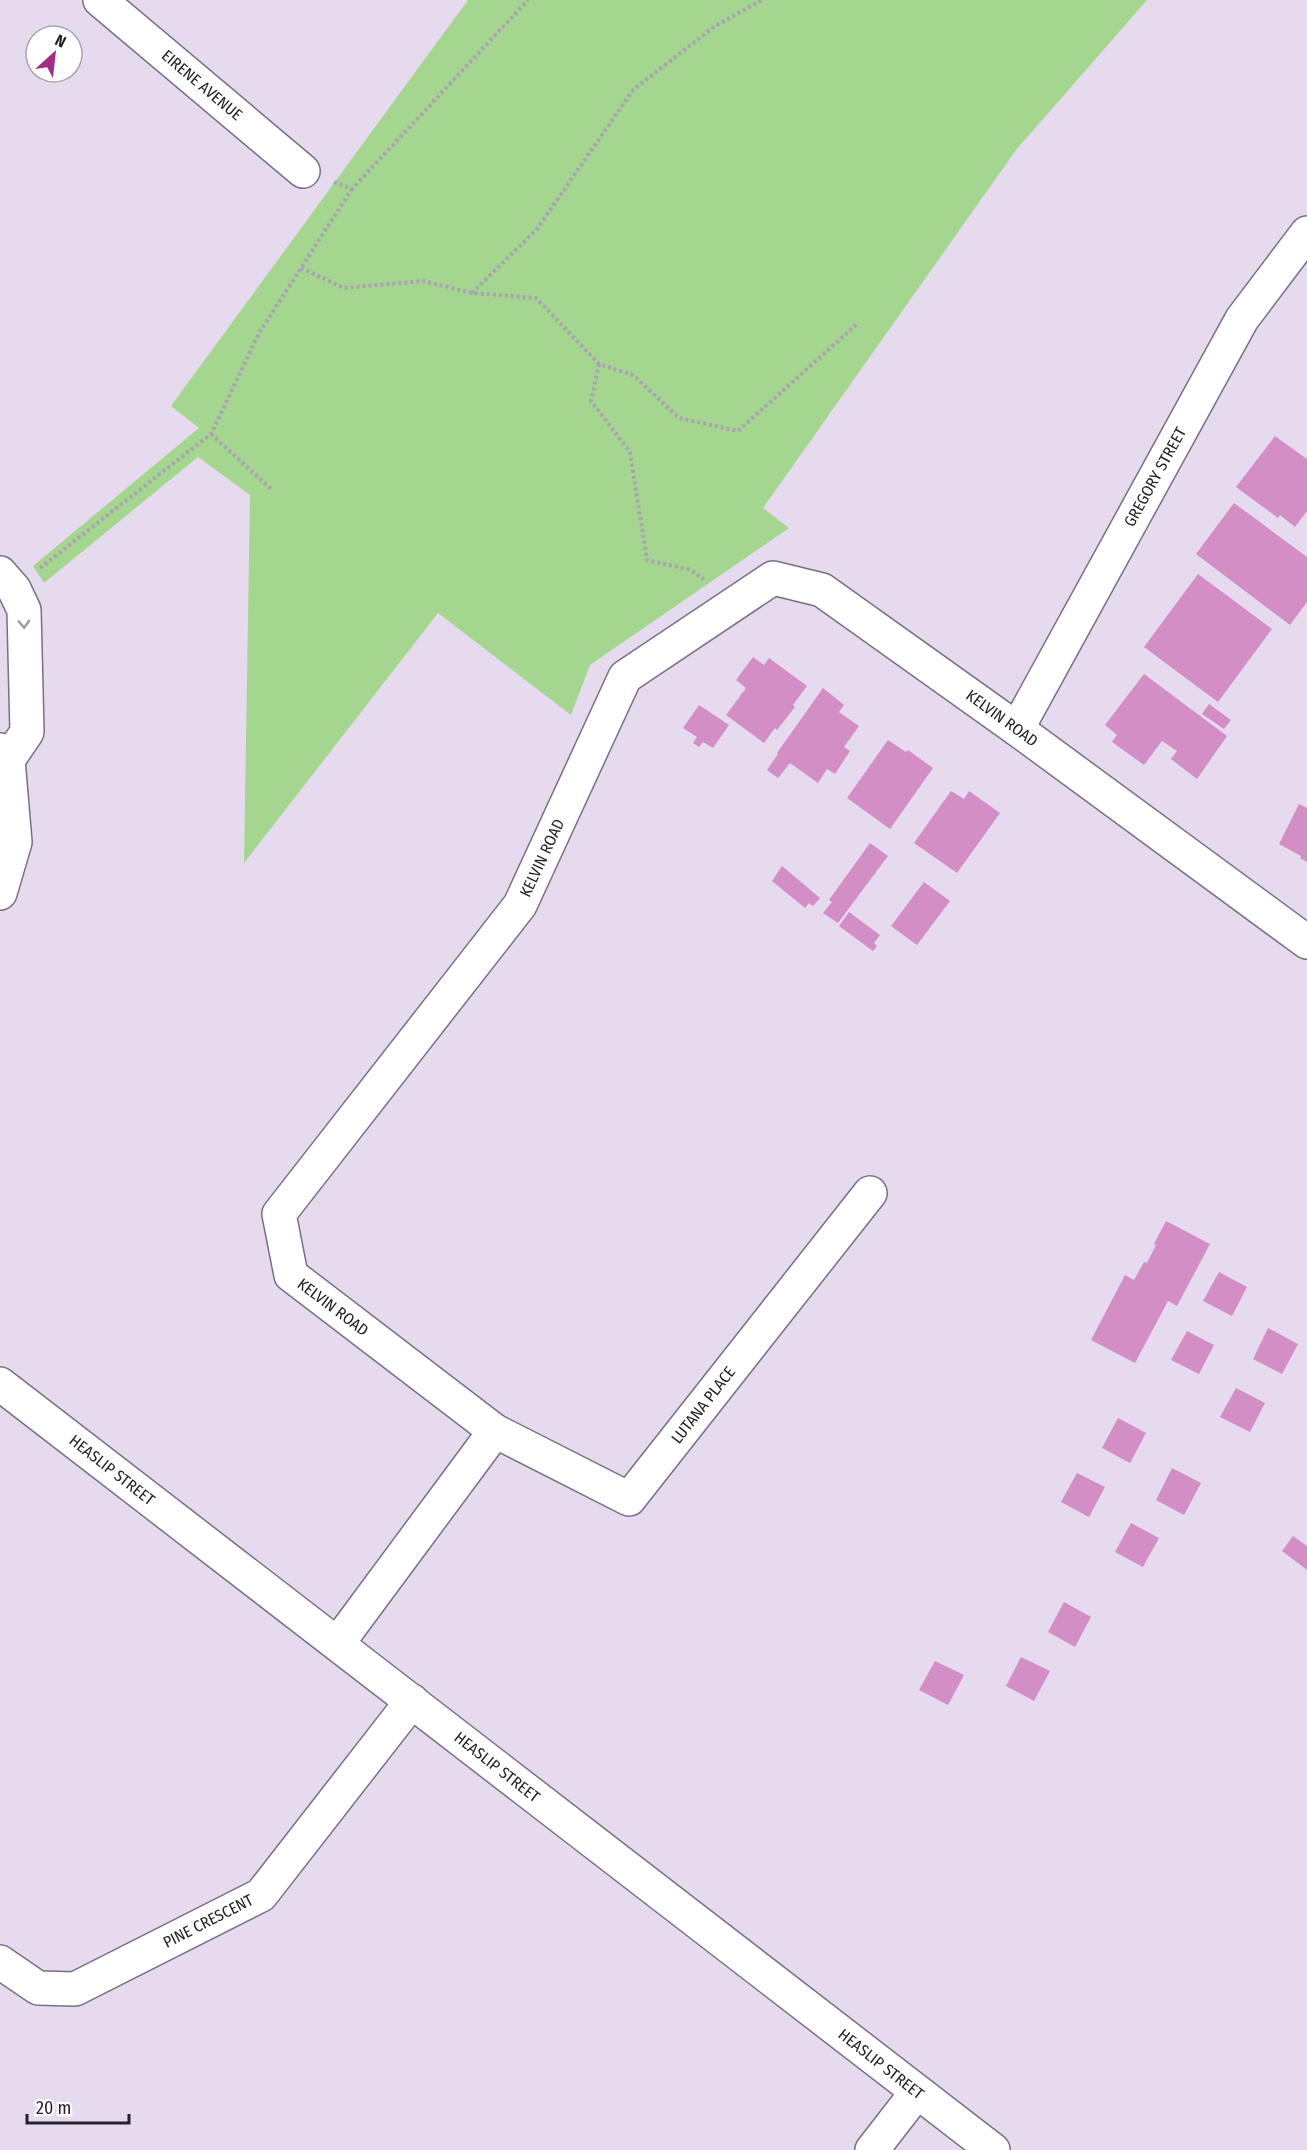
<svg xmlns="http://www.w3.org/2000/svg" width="1307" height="2150" viewBox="0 0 1307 2150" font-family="'Fira Sans Condensed',sans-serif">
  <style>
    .green { fill: #a5d68f }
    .building { fill: #d38ec6 }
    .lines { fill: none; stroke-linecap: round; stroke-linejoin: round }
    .street-casing { stroke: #7a6f82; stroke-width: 36 }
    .secondary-casing { stroke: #7a6f82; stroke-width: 36 }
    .path { stroke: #aba2b3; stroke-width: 4; stroke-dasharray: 3 3; stroke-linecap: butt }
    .street { stroke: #fff; stroke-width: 33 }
    .secondary { stroke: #fff; stroke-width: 33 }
    .oneway { stroke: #9d9b9e }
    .labels { text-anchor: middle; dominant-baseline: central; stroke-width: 4.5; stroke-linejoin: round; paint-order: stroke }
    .street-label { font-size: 16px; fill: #252128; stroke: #fff }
  </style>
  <rect width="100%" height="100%" fill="#e6daef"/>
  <path class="green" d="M468,0H1147L1016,150L763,508L789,528L590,665L571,715L438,613L244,863L250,495L198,457L44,583L33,566L199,428L171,406Z"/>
  <g class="building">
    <path d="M1275,436L1307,459V511L1295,527L1280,515L1278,518L1236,487Z"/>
    <path d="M1234,503L1307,557V602L1290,625L1196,554Z"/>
    <path d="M1198,574L1272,629L1218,702L1144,647Z"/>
    <path d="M753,657L764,665L769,658L807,686L793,705L795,707L777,730L775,728L764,743L726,715L746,688L736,680Z"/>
    <path d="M1144,674L1227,736L1197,779L1171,759L1177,751L1162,741L1144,765L1112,742L1117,735L1105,725Z"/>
    <path d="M823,688L844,705L839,712L859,726L844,747L850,751L835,774L827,769L818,783L790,763L778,778L767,770L778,754L777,753Z"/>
    <path d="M1209,704L1231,720L1224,729L1202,714Z"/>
    <path d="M699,705L729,725L713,748L703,742L699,747L693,743L697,737L683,728Z"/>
    <path d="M888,740L906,752L908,750L933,768L890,829L847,798Z"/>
    <path d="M951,791L964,799L969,791L1000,813L957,873L914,843Z"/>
    <path d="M1299,804L1307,808V862L1300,858L1301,856L1279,844Z"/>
    <path d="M870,843L888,856L838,923L823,913L832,902L829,900Z"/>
    <path d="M782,866L820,898L813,906L809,903L805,908L772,881Z"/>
    <path d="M924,882L950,901L917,945L891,926Z"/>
    <path d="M849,912L880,935L874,943L877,946L873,951L839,926Z"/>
    <path d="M1166,1221L1210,1244L1177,1306L1168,1301L1135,1363L1091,1340L1125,1275L1134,1280L1144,1262L1147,1263L1156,1245L1154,1244Z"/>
    <path d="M1219,1272L1247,1287L1232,1316L1203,1301Z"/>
    <path d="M1268,1328L1298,1344L1282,1374L1253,1359Z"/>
    <path d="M1187,1331L1214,1345L1199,1374L1171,1360Z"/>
    <path d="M1236,1388L1265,1403L1250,1432L1220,1417Z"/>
    <path d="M1118,1418L1146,1433L1130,1463L1102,1448Z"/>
    <path d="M1172,1468L1201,1483L1184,1515L1156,1500Z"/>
    <path d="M1077,1473L1105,1487L1089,1517L1061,1502Z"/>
    <path d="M1131,1523L1159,1538L1143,1567L1115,1552Z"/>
    <path d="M1293,1536L1307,1546V1570L1282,1551Z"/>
    <path d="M1064,1602L1091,1617L1075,1647L1048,1632Z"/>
    <path d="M1021,1657L1050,1671L1034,1701L1006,1686Z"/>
    <path d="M935,1661L964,1675L948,1705L919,1690Z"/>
  </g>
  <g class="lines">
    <defs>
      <g id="street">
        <path d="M100,0L303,171"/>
        <path d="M0,573L14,589L24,610L27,732L8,760"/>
        <path d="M1017,729L1242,319L1307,233"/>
        <path d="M0,750L8,760L15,842L0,893"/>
        <path d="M495,1431L629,1499L870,1193"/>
        <path d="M338,1643L495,1431L291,1275L279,1214L520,905L625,677L773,578L822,590L1017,729L1307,942"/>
        <path d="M0,1962L38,1988L75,1989L261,1895L412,1701"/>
        <path d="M872,2150L917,2092"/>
      </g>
      <path id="secondary" d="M0,1384L993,2150"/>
    </defs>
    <use href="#street" class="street-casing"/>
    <use href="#secondary" class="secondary-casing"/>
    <g class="path">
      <path d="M334,182L352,189L528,0"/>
      <path d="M301,268L344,288L423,281L472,293L536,298L599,364L633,375L679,418L738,431L858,323"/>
      <path d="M472,293L537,229L633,90L715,26L762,0"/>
      <path d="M599,364L591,401L630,452L647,560L691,570L706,581"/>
      <path d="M211,434L271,489"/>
      <path d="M40,568L211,434L259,333L352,189"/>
    </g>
    <use href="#street" class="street"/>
    <use href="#secondary" class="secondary"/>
  </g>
  <defs><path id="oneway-chevron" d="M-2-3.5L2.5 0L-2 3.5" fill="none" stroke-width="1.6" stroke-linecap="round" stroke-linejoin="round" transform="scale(1.5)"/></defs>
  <use class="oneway" href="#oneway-chevron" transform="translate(24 624) rotate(88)"/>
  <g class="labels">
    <g class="street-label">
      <text transform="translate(202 85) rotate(40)">EIRENE AVENUE</text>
      <text transform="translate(1155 477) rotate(-61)">GREGORY STREET</text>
      <text transform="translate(1002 718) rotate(36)">KELVIN ROAD</text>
      <text transform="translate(542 858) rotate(-65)">KELVIN ROAD</text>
      <text transform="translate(333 1307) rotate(37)">KELVIN ROAD</text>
      <text transform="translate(703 1405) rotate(-52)">LUTANA PLACE</text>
      <text transform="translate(112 1470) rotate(38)">HEASLIP STREET</text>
      <text transform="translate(497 1767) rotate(38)">HEASLIP STREET</text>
      <text transform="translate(208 1921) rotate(-27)">PINE CRESCENT</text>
      <text transform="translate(881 2064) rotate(38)">HEASLIP STREET</text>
    </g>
  </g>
  <g transform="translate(54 54) rotate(27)"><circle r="28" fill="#ffffff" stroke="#a8a6a9" stroke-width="1.5"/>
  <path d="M0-4.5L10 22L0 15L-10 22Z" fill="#a32d85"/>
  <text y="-9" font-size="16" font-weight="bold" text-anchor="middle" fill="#252128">N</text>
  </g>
  <path d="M27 2114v9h102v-9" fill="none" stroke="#252128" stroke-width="3"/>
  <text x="36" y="2114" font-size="18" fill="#252128" stroke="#ffffff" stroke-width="4.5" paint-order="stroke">20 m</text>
</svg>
